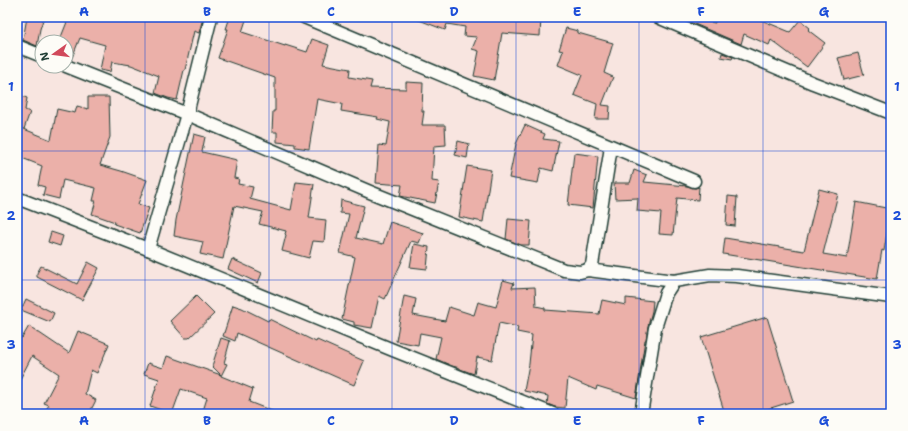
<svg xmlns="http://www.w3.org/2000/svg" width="908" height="431" viewBox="0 0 908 431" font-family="'Shantell Sans',sans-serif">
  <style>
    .building { fill: #ebb0a9; stroke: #1f3d34 }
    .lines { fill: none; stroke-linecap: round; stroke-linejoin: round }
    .minor-casing { stroke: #1f3d34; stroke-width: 15 }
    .minor { stroke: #fdfcf7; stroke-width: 12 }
    .grid { fill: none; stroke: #1d4ed8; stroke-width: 1; stroke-opacity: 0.55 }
    .neatline { fill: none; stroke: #1d4ed8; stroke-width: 1.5 }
    .grid-label { font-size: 13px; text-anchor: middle; font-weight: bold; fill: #1d4ed8 }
  </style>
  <rect width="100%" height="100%" fill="#f8e5e0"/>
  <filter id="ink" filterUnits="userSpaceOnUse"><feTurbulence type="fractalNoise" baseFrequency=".025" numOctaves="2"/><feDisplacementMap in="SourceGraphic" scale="8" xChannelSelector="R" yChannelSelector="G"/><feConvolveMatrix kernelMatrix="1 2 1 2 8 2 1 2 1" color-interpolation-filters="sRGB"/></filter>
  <g filter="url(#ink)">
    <g class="building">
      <path d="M27,17H44L40,29L37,46L23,40Z"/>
      <path d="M69,17H103L127,23L130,17H199L203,18L199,33L194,31L185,70H184L177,100L168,98L155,93L159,76L131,65L112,62L110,72L100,70L105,45L80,38L71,60L66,59V42H59Z"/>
      <path d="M230,17H247L242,32L285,46V45L307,52L312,39L329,45L323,64L350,69L349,77L372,81L370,88L406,89V82L423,83L422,111H424L422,125H445L446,145L434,146L432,181L439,182L435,203L400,196L402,185L376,183L379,145L386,146L390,122L377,119L378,117L341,111L342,104L317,99L309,149L295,147V144L277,142V132H272L273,111H275V78L218,58L228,29H226Z"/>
      <path d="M414,17H541L540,36L502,33L494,80L474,76L479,51L472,49L477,37L464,36L465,27L447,24L445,30L414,18Z"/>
      <path d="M714,17H754L790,32L800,20L810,28L808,30L825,43L807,67L771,40L769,45L744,34L741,44L690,22L691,18L715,23Z"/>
      <path d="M566,28L578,31V33L613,43L604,73L613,77L602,105L610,106L609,119H595L597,104L574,95L582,75L558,65L563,51L559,50Z"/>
      <path d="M722,53L733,57L732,59L721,57Z"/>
      <path d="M858,53L864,75L844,80L838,58Z"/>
      <path d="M17,94L27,98L25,110L30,112L24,129L51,140L57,109L75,113L77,106L88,109V97H109L110,137L100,165L121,171L147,180L138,204L149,208L140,233L114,224L115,222L92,214L96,201H93L96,188L63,180L59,199L43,195L45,187L38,185L42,166L17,156Z"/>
      <path d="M525,125L545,134L543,139L559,141L553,171L541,168L538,183L509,178L516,144Z"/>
      <path d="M194,134L205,137L202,152L237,160L234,178L239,179L238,184L253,187L250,199L291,210L296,182L314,184L309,218L326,220L324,242L313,241L309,258L282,251L286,235L285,234L286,231L259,224L263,212L234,206L223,259L200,254L203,242L174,236L176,220Z"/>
      <path d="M458,141L469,144L467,158L455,155Z"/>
      <path d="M574,153L598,156L593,208L568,205Z"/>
      <path d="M467,166L491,170L483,222L459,217Z"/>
      <path d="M634,170L647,175L644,182L687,186L695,188L699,187L698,200L677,198L673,235L659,234L661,213L637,211L638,198L615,199L614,183H630Z"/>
      <path d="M819,189L838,194L823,254L847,258L856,202L891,209L884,251L882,250L877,279L723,254L725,238L804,251Z"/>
      <path d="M728,196L737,197L735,226L726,225Z"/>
      <path d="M341,200L364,206L356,238L383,244L390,222L423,233L419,243L411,241L385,299L379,296L372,328L354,325V322L342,319L355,257L340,253L349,214L340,213Z"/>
      <path d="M508,219L531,221L529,245H521L506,239Z"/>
      <path d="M51,232L63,236L60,246L48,242Z"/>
      <path d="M414,244L429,247L427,269L410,267Z"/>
      <path d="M232,259L262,273L258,283L228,269Z"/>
      <path d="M88,262L99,268L82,300L37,277V273L41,266L77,284Z"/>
      <path d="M503,280L514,283L512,288L535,287L536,306L545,308V310L599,314L602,300L626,305V298L653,301L652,311L648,326L646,340H645L636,398L597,386L596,390L568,378L565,408L555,407L547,404L548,396L524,391L529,364L532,335L517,332L518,327L499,323L492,360L477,357L474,374L460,369V368L452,366L436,359L441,337L420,333L418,345L396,341L404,296L416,299L413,315L445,321L449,307L474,315L478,302L496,307Z"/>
      <path d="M196,296L214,314L189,338H185L170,321Z"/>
      <path d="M26,299L54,313L50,322L21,310Z"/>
      <path d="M233,305L242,308L268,321L269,319L316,342L317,340L364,361L354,385L237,333L235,341L223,336Z"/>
      <path d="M767,317L793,401L752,414H725L701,337Z"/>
      <path d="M29,326L69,353L78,331L109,344L97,373L91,370L85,394L96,400L89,414H50L45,411L49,405L44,403L59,374L32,356L17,385V335L22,338Z"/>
      <path d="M221,338L230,341L224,363L227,364L221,376L253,389L249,402L277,413V414H202L207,398L181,389L172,414L150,406L159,379L144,374L148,363L163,368L167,356L221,375L212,366Z"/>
    </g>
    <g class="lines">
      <defs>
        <g id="minor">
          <path d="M304,17L694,181"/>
          <path d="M658,17L813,83L891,113"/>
          <path d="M17,46L42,56"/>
          <path d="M66,66L187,114L370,192L564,270L580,272L588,270L674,281"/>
          <path d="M17,198L148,249L393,350L553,414"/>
          <path d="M148,249L187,114L211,17"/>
          <path d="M588,270L592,265L611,147"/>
          <path d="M641,414L655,328L666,293L674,281L710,275L737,276L891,297"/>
        </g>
      </defs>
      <use href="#minor" class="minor-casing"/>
      <use href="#minor" class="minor"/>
    </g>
  </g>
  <path class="grid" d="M145,17V414M269,17V414M392,17V414M516,17V414M639,17V414M763,17V414M17,151H891M17,280H891"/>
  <rect width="908" height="431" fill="none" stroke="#fdfcf7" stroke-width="44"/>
  <g transform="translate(54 54) rotate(256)"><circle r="19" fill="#fdfcf7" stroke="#a4b0a9"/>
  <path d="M0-3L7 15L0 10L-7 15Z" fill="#d1495b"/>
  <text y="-6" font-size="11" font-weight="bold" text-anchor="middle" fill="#1f3d34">N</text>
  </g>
  <rect x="22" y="22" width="864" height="387" class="neatline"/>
  <g class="grid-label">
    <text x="84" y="16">A</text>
    <text x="207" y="16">B</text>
    <text x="331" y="16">C</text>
    <text x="454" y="16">D</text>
    <text x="577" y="16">E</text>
    <text x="701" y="16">F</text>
    <text x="824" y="16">G</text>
    <text x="11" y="91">1</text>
    <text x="897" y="91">1</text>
    <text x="11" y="220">2</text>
    <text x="897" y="220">2</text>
    <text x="11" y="349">3</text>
    <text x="897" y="349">3</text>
    <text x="84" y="425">A</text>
    <text x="207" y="425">B</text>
    <text x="331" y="425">C</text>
    <text x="454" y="425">D</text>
    <text x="577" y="425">E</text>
    <text x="701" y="425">F</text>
    <text x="824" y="425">G</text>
  </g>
</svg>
